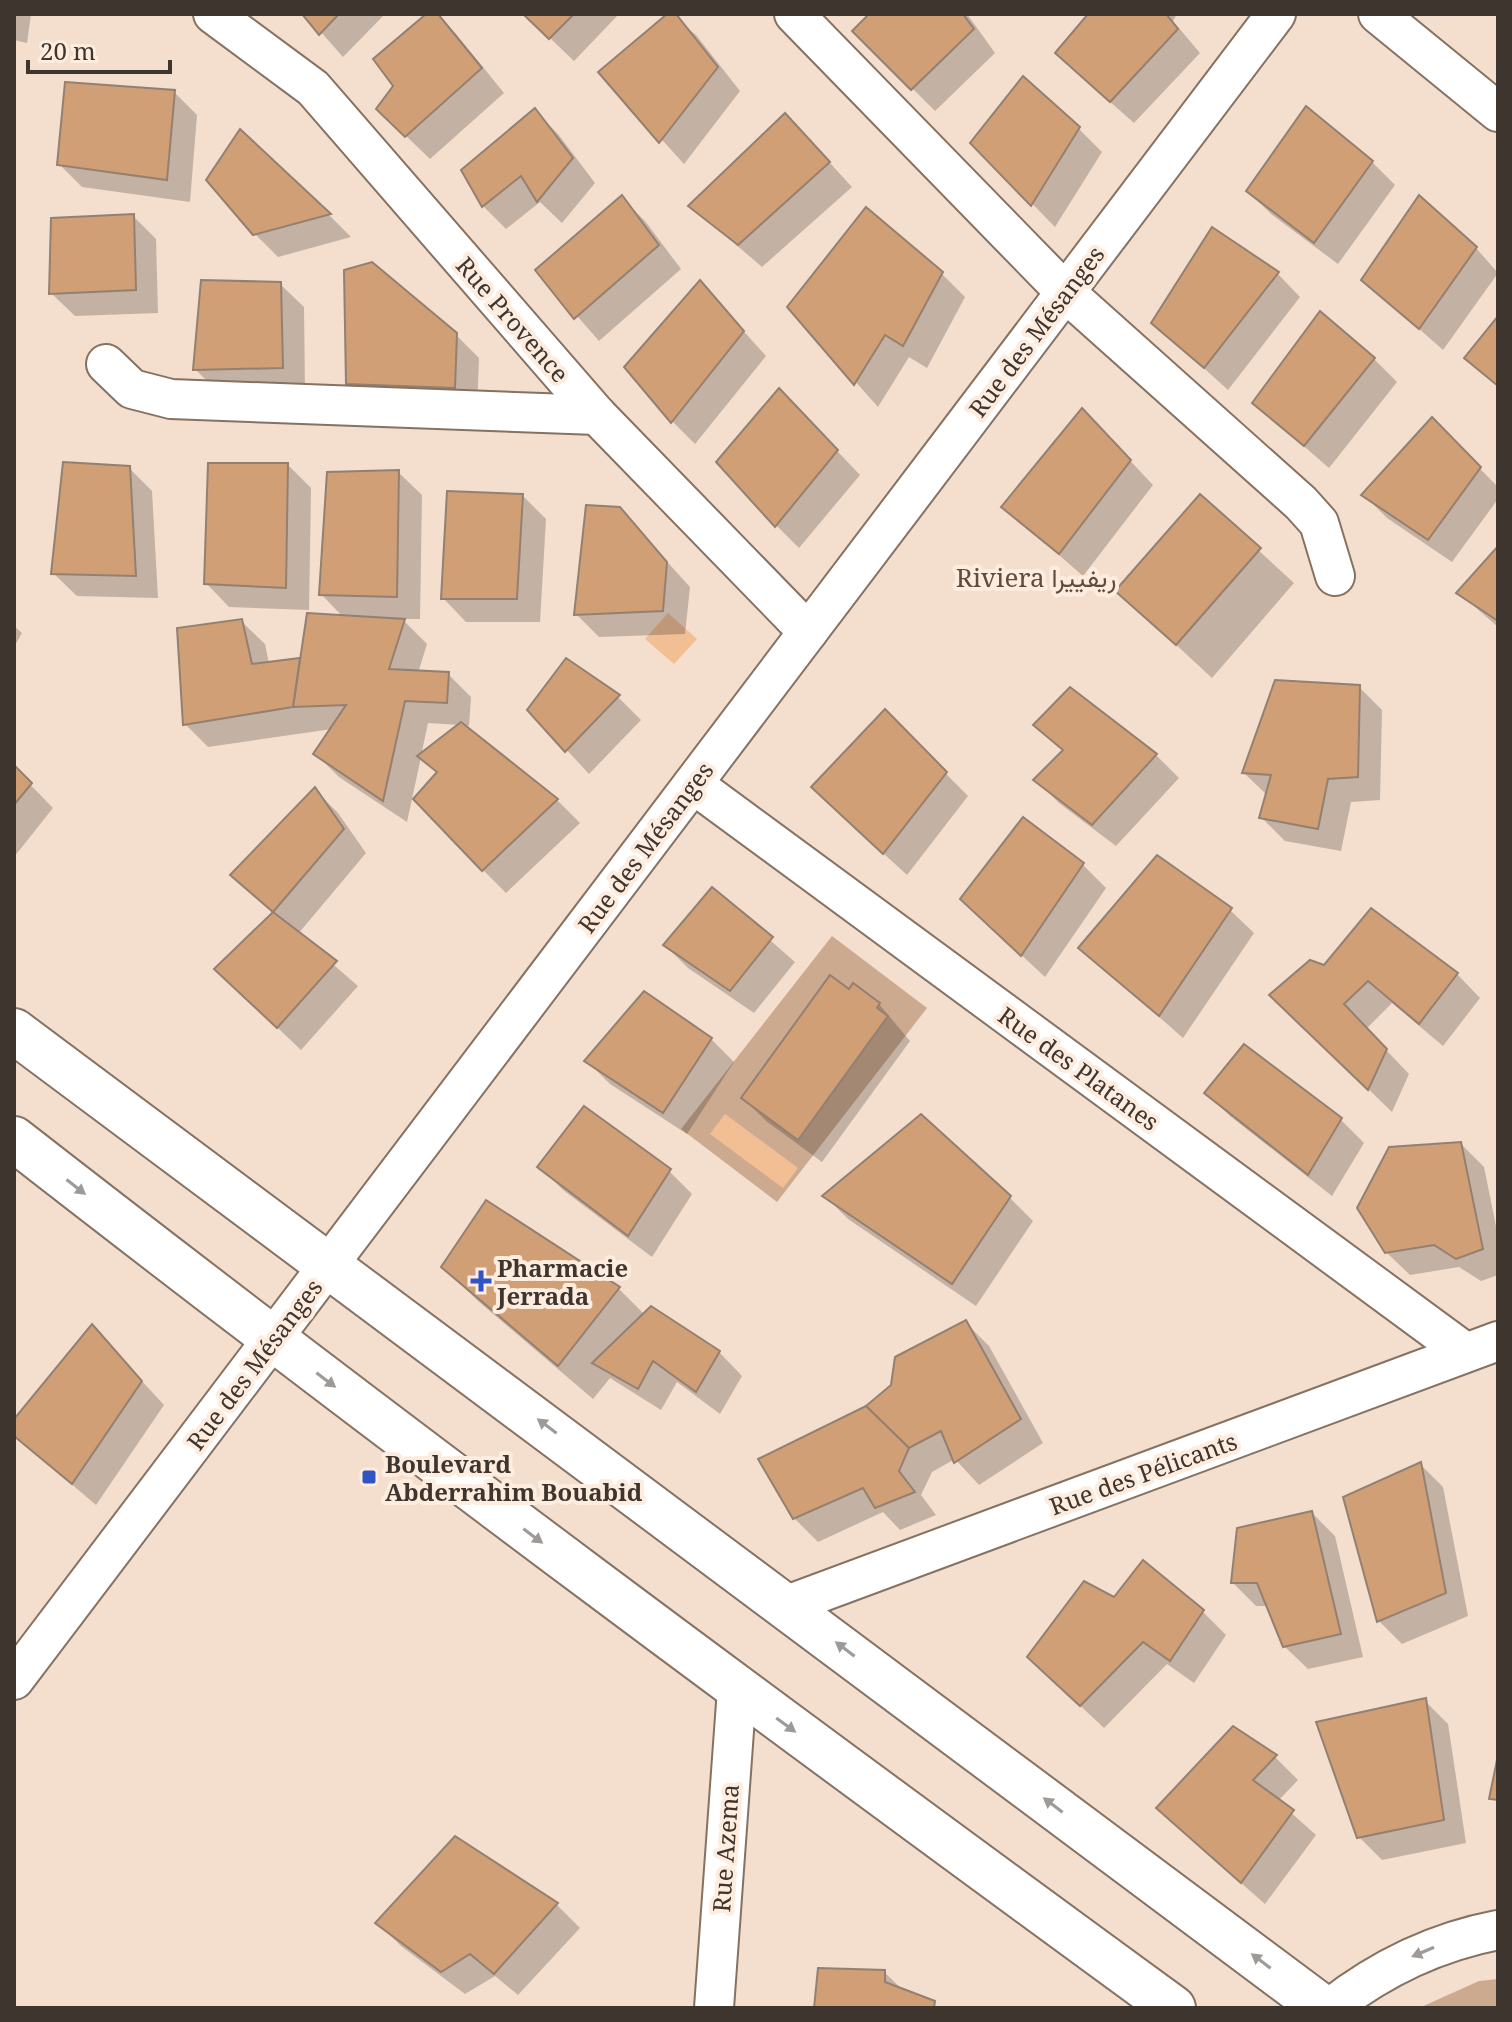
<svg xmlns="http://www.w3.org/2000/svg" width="1512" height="2022" viewBox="0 0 1512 2022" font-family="'Noto Serif',Vazirmatn,serif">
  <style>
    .green { fill: #ccaa90; fill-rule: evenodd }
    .water { fill: #f2bf95 }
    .shadow { fill: #0003; fill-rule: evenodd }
    .building { fill: #d19f76; stroke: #948071; stroke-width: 2 }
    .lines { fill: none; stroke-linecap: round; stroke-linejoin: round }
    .minor-casing { stroke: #857262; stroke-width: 42 }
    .tertiary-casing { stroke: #857262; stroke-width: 48 }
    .minor { stroke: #fff; stroke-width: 38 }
    .tertiary { stroke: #fff; stroke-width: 44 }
    .oneway { fill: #9e9a97 }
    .poi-dot { fill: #3054c4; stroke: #feecde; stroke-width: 3 }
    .labels { text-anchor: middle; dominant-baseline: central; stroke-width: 8; stroke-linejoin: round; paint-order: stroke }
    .street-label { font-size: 24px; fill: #3e352f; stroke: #feecde }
    .poi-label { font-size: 24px; font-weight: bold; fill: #3e352f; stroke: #feecde; text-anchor: start }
    .neighbourhood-label { font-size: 26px; fill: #5e4c3e; stroke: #feecde }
  </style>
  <rect width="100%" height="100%" fill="#f4decd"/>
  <g class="green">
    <path d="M832,936L927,1008L777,1202L681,1129ZM830,976L849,989L853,984L888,1017L798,1140L741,1098Z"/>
    <path d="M1498,1979V2008H1419L1479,1981Z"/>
  </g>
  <g class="water">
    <path d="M668,613L697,639L674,664L645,639Z"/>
    <path d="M725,1114L798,1168L783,1188L710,1134Z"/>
  </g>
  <g class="shadow">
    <path d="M14,14H31L27,43L14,40Z"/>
    <path d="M305,14H385L343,57Z"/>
    <path d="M429,14H436L456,34L504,93L430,159L402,132L396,86Z"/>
    <path d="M525,14H619L574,61Z"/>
    <path d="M670,14L696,35L740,91L684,164L601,73Z"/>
    <path d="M872,14H967L995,53L935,111L855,31Z"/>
    <path d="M1091,14H1177L1173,21L1200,53L1134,123L1081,76Z"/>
    <path d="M174,92L197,115L190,202L82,187L59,164Z"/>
    <path d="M535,111L558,134L595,183L562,223L540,202L506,229L483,206L463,171Z"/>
    <path d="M1078,128L1102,152L1055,227L972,142Z"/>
    <path d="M240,132L329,215L351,237L278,257L255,234Z"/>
    <path d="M808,139L852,187L762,267L691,206Z"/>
    <path d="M1372,162L1395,185L1338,264L1271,214L1248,191Z"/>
    <path d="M622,198L645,221L681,269L599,341L538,271Z"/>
    <path d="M133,216L156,239L158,313L75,316L51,293Z"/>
    <path d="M1476,248L1498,273L1443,350L1364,280Z"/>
    <path d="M941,273L965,297L927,368L909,357L878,407L789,307Z"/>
    <path d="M1277,273L1300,297L1228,390L1154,323Z"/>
    <path d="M700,283L766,356L695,444L672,421Z"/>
    <path d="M280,284L304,307L305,391L218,392L195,369Z"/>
    <path d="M455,334L479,358L477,410L372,406L348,383Z"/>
    <path d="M1374,359L1397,382L1329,468L1254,403Z"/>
    <path d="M802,414L860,475L799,548L776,525Z"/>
    <path d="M1432,420L1498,487V499L1452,562L1387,518L1364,495Z"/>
    <path d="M1105,434L1153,485L1083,576L1004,507Z"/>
    <path d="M288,465L311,488L309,610L229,607L206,583Z"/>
    <path d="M129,468L152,491L158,598L77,596L53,573Z"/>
    <path d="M398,472L422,495L420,619H402L427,644L418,673L448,674L471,697L469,726L461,725L557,800L580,823L506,893L483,870L438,774L421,757L407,822L339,777L315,753L332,729L208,747L185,724L241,621L265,644L269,664L302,660L343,617L321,594ZM428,723L460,725L421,756Z"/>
    <path d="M522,495L546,519L540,622H466L443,598Z"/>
    <path d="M1200,497L1294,583L1212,678L1118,591Z"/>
    <path d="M619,509L690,587L685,634L599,637L576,614Z"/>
    <path d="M1498,549V627L1459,593Z"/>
    <path d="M14,626L22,633L14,647Z"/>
    <path d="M567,661L618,697L641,720L589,774L530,710Z"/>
    <path d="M1359,687L1382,710L1380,800L1351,802L1341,851L1285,841L1262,818L1268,796L1244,773Z"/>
    <path d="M885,712L968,796L907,875L836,810Z"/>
    <path d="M1036,725L1156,755L1179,778L1116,846L1059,803L1036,780L1064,752Z"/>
    <path d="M14,768L53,808L14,857Z"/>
    <path d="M315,790L338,813L366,853L298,934L358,986L301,1050L240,992L274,914L233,875Z"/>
    <path d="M1083,865L1106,888L1045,977L986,922Z"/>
    <path d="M712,890L795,962L754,1013L688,968L665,945Z"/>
    <path d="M1230,910L1254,933L1183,1038L1081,948Z"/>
    <path d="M1325,967L1457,974L1480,998L1443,1046L1392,1003L1366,1029L1409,1074L1392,1112L1295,1018Z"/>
    <path d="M849,992L879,1004L910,1041L822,1162L766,1121L743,1098Z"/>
    <path d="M711,1039L734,1062L687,1134L610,1084L587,1061Z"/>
    <path d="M1207,1093L1341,1120L1364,1143L1332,1196L1230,1116Z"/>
    <path d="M1461,1144L1484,1167L1498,1236V1275L1481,1281L1459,1267L1410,1275L1386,1252Z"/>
    <path d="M540,1167L669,1171L692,1194L652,1257L563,1190Z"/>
    <path d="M825,1196L1010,1198L1033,1221L976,1306L848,1219Z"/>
    <path d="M443,1267L618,1288L645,1315L719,1352L742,1376L720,1414L677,1382L661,1410L610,1378L593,1399L478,1301Z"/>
    <path d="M965,1322L989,1346L1043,1443L979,1485L955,1459L932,1472L921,1495L936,1515L900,1530L883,1512L818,1542L794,1518L867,1408Z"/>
    <path d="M92,1327L164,1405L96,1505L14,1435V1423Z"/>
    <path d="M1420,1464L1443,1487L1468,1616L1402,1644L1379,1621Z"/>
    <path d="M1312,1513L1335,1536L1363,1657L1308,1669L1284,1646L1268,1606H1256L1233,1583Z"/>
    <path d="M1114,1599L1203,1612L1226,1635L1194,1683L1167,1664L1104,1728L1053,1680Z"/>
    <path d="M1425,1701L1448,1724L1466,1843L1382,1860L1359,1837Z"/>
    <path d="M1233,1729L1275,1757L1298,1780L1278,1801L1316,1835L1265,1904L1182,1831Z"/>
    <path d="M455,1839L557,1905L580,1928L518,1995L495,1976L465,1994L401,1946L378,1923Z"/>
    <path d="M884,1972L904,1991L939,2008H816Z"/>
  </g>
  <g class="building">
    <path d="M302,14H339L319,35Z"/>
    <path d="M426,14H438L482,68L405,137L376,109L393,86L373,59Z"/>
    <path d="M523,14H574L549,39Z"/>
    <path d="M667,14H676L718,67L659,143L598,72Z"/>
    <path d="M869,14H963L974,29L911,90L852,31Z"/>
    <path d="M1088,14H1166L1178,29L1110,102L1055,53Z"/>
    <path d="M1023,76L1080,127L1031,206L970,143Z"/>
    <path d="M65,82L175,90L167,180L57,165Z"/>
    <path d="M1306,106L1373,161L1314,243L1246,191Z"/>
    <path d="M535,108L573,158L537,202L521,176L482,207L461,170Z"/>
    <path d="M785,113L830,162L738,245L688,206Z"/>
    <path d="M240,129L331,214L253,235L206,180Z"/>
    <path d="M622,195L659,245L574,319L535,270Z"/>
    <path d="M1419,195L1477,247L1419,329L1361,280Z"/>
    <path d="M866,207L943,272L903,346L885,335L854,385L787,307Z"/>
    <path d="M134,214L136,290L49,294L51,218Z"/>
    <path d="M1212,227L1279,272L1204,368L1151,323Z"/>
    <path d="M372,262L457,333L455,388L346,384L344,270Z"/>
    <path d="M201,280L281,282L283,368L193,370Z"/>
    <path d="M700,280L744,331L671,423L624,367Z"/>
    <path d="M1320,311L1375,358L1304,446L1252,403Z"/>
    <path d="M1498,316V386L1464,358Z"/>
    <path d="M779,388L838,450L775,527L716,462Z"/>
    <path d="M1082,408L1131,460L1059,554L1001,507Z"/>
    <path d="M1432,417L1481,467L1428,540L1361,495Z"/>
    <path d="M63,462L130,466L136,576L51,574Z"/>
    <path d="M208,463H288L286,588L204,584Z"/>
    <path d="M399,470L397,597L319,595L327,472Z"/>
    <path d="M447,491L523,494L517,599H441Z"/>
    <path d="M1200,494L1261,548L1176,645L1115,591Z"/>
    <path d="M586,505L620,507L667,562L663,611L574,615Z"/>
    <path d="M1498,546V621L1456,593Z"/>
    <path d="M307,613L405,619L389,669L449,672L447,703L405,701L383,801L313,754L346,705L293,707Z"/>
    <path d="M242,619L252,664L300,658L293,707L183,725L177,628Z"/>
    <path d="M566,658L620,695L565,752L527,710Z"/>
    <path d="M1275,680L1360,685L1358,777L1328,779L1318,829L1259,818L1271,775L1242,773Z"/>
    <path d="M1070,687L1157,754L1092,825L1033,780L1063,750L1033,725Z"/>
    <path d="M885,709L947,772L883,854L811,787Z"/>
    <path d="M461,722L558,799L482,871L413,799L437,772L417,756Z"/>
    <path d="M14,765L32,783L14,805Z"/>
    <path d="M315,787L344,829L273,912L230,875Z"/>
    <path d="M1023,817L1084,863L1021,956L960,899Z"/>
    <path d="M1157,855L1232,908L1159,1016L1078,948Z"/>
    <path d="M712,887L773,937L730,991L663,945Z"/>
    <path d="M1371,908L1458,973L1419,1024L1368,981L1344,1004L1387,1049L1368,1090L1269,995L1310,960L1324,965Z"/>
    <path d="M273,912L337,961L277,1028L214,969Z"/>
    <path d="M830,975L849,989L853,983L880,1003L877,1008L888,1016L798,1140L741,1098Z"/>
    <path d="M644,991L712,1038L663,1113L584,1061Z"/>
    <path d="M1244,1044L1342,1118L1308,1175L1204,1093Z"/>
    <path d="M584,1106L671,1169L628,1236L537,1167Z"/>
    <path d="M921,1114L1011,1196L952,1284L822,1196Z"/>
    <path d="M1461,1142L1483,1249L1456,1259L1434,1245L1385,1253L1357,1208L1389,1147Z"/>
    <path d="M486,1200L620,1287L558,1366L441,1267Z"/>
    <path d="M651,1306L720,1351L696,1392L653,1361L638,1389L592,1363Z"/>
    <path d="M966,1320L1021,1419L954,1463L941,1431L909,1448L866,1406L891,1385L895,1357Z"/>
    <path d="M92,1324L142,1381L72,1484L14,1436V1419Z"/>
    <path d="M866,1406L909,1448L899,1471L915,1492L875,1508L863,1488L793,1519L758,1459Z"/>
    <path d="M1421,1462L1446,1593L1377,1622L1343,1497Z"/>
    <path d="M1312,1511L1341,1634L1283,1647L1257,1583H1231L1237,1528Z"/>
    <path d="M1143,1560L1204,1610L1170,1661L1143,1642L1080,1706L1027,1657L1084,1581L1114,1597Z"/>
    <path d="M1426,1698L1444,1820L1357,1838L1316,1722Z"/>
    <path d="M1233,1726L1277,1755L1253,1780L1294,1810L1241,1883L1156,1808Z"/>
    <path d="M1498,1755V1800L1489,1799Z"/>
    <path d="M455,1836L558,1903L494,1974L470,1954L441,1972L375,1923Z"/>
    <path d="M818,1968L885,1970V1982L935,2001L934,2008H814Z"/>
  </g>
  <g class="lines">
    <defs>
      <g id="minor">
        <path d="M213,14L313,88L597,415L808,632"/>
        <path d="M794,14L1065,292L1301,503L1319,523L1335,576"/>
        <path d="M1378,14L1498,112"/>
        <path d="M106,364L132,389L171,399L597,415"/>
        <path d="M693,784L1465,1352"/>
        <path d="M787,1605L1498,1341"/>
        <path d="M14,1680L1276,14"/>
        <path d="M714,2008L737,1689"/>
        <path d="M1330,2008C1381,1968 1435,1942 1498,1930"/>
      </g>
      <g id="tertiary">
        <path d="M14,1031L1323,2008"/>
        <path d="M14,1139C395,1436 783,1723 1173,2008"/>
      </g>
    </defs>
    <use href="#minor" class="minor-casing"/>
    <use href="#tertiary" class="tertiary-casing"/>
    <use href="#minor" class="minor"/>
    <use href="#tertiary" class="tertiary"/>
  </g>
  <defs><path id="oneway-solid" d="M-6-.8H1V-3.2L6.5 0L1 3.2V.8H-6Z" transform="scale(2)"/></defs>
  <g class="oneway">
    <use href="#oneway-solid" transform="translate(76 1187) rotate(38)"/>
    <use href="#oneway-solid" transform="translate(326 1380) rotate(37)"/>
    <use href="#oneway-solid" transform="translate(547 1426) rotate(-143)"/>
    <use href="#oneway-solid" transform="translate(533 1536) rotate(37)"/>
    <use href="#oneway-solid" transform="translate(845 1649) rotate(-143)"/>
    <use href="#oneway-solid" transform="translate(786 1725) rotate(36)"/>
    <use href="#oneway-solid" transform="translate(1053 1805) rotate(-143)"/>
    <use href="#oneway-solid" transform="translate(1423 1952) rotate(157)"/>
    <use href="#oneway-solid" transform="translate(1261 1961) rotate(-143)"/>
  </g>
  <g class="poi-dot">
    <path d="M477 1269h8v8h8v8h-8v8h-8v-8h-8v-8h8z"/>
    <rect x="361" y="1469" width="16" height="16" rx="4"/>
  </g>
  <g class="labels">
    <g class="street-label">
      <text transform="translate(513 319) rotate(49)">Rue Provence</text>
      <text transform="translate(1036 331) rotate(-53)">Rue des Mésanges</text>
      <text transform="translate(645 847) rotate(-53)">Rue des Mésanges</text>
      <text transform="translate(1079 1068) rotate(36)">Rue des Platanes</text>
      <text transform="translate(254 1364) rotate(-53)">Rue des Mésanges</text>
      <text transform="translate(1143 1473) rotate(-20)">Rue des Pélicants</text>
      <text transform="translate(725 1848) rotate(-86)">Rue Azema</text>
    </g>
    <g class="poi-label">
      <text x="497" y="1267">Pharmacie<tspan x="497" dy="28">Jerrada</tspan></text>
      <text x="385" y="1463">Boulevard<tspan x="385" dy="28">Abderrahim Bouabid</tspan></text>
    </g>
    <g class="neighbourhood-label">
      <text x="1036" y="577">Riviera ريفييرا</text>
    </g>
  </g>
  <rect width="1512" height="2022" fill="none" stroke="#3e352f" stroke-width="32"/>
  <path d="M28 60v12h142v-12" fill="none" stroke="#3e352f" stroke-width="4"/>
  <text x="40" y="60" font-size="24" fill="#3e352f" stroke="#feecde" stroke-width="6" paint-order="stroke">20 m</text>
</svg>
